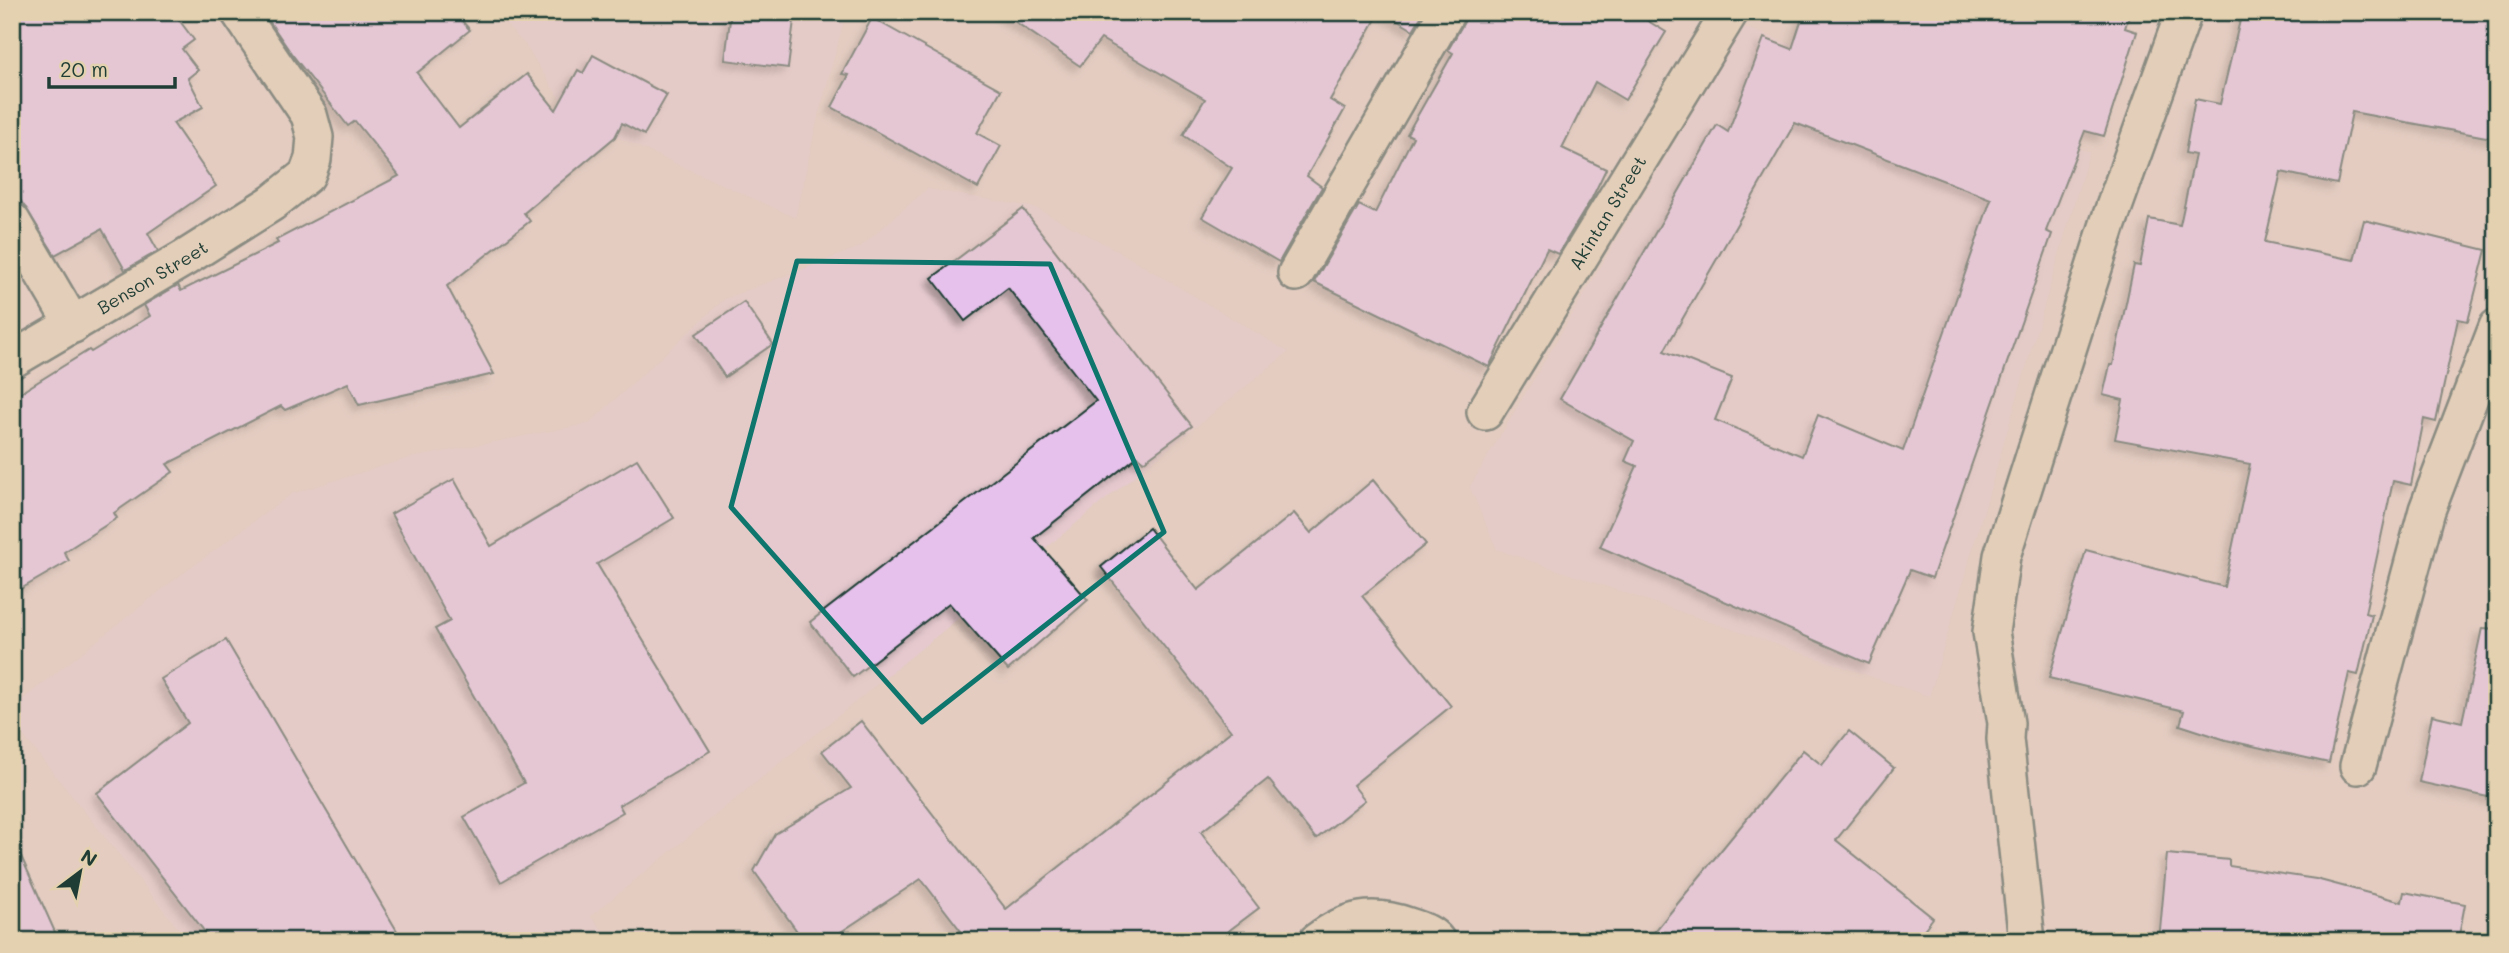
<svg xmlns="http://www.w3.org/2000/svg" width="2509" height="953" viewBox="0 0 2509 953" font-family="Mali,sans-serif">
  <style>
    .built { fill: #e5c9ce }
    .building { fill: #e6c1eb; stroke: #1f3d34; stroke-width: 2; fill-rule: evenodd; filter: url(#shadow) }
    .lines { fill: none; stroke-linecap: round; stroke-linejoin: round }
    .minor-casing { stroke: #1f3d34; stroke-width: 40 }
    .minor { stroke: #e3d1af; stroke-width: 35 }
    .marked { fill: none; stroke: #0f766e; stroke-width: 5; stroke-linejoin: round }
    .labels { text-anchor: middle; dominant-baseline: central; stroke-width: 7; stroke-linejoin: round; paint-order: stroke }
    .street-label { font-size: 18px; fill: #1f3d34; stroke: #e3d1af }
  </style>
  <defs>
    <filter id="shadow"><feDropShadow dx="-6" dy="6" stdDeviation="3.5" flood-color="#0004"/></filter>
  </defs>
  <rect width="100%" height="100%" fill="#e4ccc1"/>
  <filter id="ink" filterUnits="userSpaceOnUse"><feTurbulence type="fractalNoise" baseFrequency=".0143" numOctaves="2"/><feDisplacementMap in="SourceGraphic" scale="14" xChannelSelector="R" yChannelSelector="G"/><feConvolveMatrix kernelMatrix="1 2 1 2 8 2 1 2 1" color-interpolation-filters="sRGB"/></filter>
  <g filter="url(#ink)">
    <g class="built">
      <path d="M494,12H846L816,124L795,217L571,116L525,44Z"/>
      <path d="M1743,27L2089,152L1929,696L1497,549L1470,487Z"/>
      <path d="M927,189L1035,208L1114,249L1288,352L590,916L611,941H156L180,930L12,721V708L172,582L292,494L407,459L589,424L725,299L861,247Z"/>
    </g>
    <g class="building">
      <path d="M12,12H173L194,40L182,49L198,70L188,78L203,107L173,123L216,186L148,233L158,251L125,270L102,229L55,255L12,187Z"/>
      <path d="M263,12H454L470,30L417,73L459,128L527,74L556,110L578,70L583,73L593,55L667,95L644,135L622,123L615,137L524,213L530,221L447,286L494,374L359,405L348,383L285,410L281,406L167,464L173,472L114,513L117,518L64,552L69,561L12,594V398L89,350L91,352L150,316L144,305L178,285L181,291L278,243L276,240L399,176L355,121L348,126L291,53Z"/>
      <path d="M731,12H795L788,68L725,60Z"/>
      <path d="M1001,12H1380L1330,100L1345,109L1307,176L1322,187L1279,262L1202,217L1232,168L1183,135L1205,99L1101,39L1080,66Z"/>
      <path d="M1383,12H1424L1413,30Z"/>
      <path d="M1467,12H1633L1666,32L1625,100L1595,82L1562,148L1606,169L1592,198L1558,254L1547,249L1489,367L1314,282L1359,205L1375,213L1413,137L1407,134L1453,53L1448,50L1464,22Z"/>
      <path d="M1804,12H2130L2125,28L2137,32L2104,136L2085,131L2046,231L2052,234L1932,578L1910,570L1869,664L1600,547L1637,466L1625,461L1634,441L1560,399L1717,125L1728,132L1764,38L1792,49ZM1795,123L1991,199L1903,451L1818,415L1802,456L1715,420L1732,378L1664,351Z"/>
      <path d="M2242,12H2497V139L2352,112L2337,184L2281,172L2265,242L2354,260L2364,220L2486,250L2468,321L2458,319L2436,422L2424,419L2411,485L2393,481L2365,613L2372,615L2358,675L2349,673L2329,763L2226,740L2180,725L2184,711L2049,678L2086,550L2224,587L2250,464L2115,439L2123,400L2103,395L2110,365H2113L2134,265L2140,266L2149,219L2180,225L2195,155L2185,153L2195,99L2220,104Z"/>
      <path d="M872,18L1001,90L977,133L1001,146L978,188L832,107L849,75L842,74Z"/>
      <path d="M1023,209L1192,426L1143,462L1138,456L1034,538L1088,600L1008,670L949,603L853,677L810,622L1096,401L1008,288L965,321L932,278Z"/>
      <path d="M744,302L773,344L725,377L696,334Z"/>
      <path d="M637,459L674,518L597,564L710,751L619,805L623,812L501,882L464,817L524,783L435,629L450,621L391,514L454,479L491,546Z"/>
      <path d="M1373,480L1426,544L1362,596L1451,706L1353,785L1365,800L1316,839L1268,779L1201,832L1259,908L1215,941H965L967,939L921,879L827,941H804L754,871L775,834L851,788L822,751L861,721L1006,909L1231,731L1101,567L1149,528L1198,590L1294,513L1311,533Z"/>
      <path d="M2482,628L2497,629V799L2419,782L2432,715L2462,722Z"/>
      <path d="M226,640L403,941H212L97,793L188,723L161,679Z"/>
      <path d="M1849,731L1894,768L1836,840L1933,918L1915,941H1647L1803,750L1822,765Z"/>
      <path d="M12,836L59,941H12Z"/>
      <path d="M2167,854L2229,860V866L2316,879L2402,902L2404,892L2465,904L2458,941H2159Z"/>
    </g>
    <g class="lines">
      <defs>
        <g id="minor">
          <path d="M12,221L73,325"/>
          <path d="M1296,273L1447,12"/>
          <path id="s1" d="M12,360L185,258L272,203L307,175L313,159L315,137L309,115L239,12"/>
          <path id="s2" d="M1485,412L1730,12"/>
          <path d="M2358,766L2427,510L2497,327"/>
          <path d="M1317,941C1348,918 1372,913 1409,926C1420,930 1430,932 1437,941"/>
          <path d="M2027,941L2005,739L2006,723L1991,632L2002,556L2108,224L2184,12"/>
        </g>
      </defs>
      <use href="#minor" class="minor-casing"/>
      <use href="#minor" class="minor"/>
    </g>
  </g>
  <path d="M0 0H2509V953H0ZM797,261L1050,264L1164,532L922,722L731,507Z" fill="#e4ccc1" fill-opacity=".55" fill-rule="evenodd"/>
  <path class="marked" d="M797,261L1050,264L1164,532L922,722L731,507Z"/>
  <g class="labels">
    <g class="street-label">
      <text stroke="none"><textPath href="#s2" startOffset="234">Akintan Street</textPath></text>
      <text stroke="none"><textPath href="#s1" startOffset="163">Benson Street</textPath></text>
    </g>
  </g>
  <rect width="2509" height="953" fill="none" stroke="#e3d1af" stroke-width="42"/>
  <rect x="21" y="21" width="2467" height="911" fill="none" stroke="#1f3d34" stroke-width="2.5" filter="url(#ink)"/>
  <g transform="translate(80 872) rotate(32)" stroke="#e3d1af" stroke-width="5" paint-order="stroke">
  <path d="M0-5L12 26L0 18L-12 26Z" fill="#1f3d34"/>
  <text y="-10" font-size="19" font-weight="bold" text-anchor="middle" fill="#1f3d34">N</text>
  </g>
  <path d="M49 77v10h126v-10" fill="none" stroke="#1f3d34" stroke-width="3.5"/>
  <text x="60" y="77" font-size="21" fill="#1f3d34" stroke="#e3d1af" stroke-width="5" paint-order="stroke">20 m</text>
</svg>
